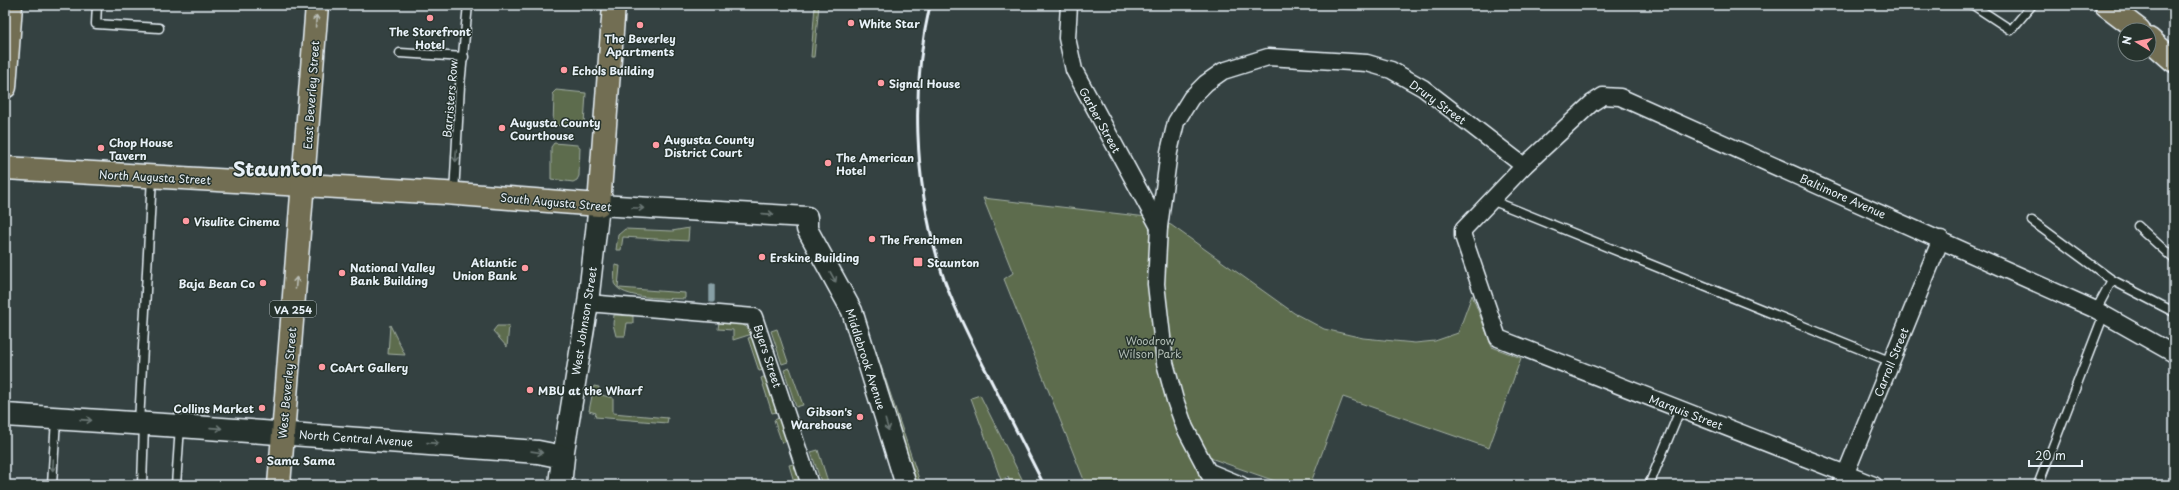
<svg xmlns="http://www.w3.org/2000/svg" width="2179" height="490" viewBox="0 0 2179 490" font-family="'Playpen Sans',sans-serif">
  <style>
    .green { fill: #5d6c4e; stroke: #a2aea3 }
    .lines { fill: none; stroke-linecap: round; stroke-linejoin: round }
    .stream { stroke: #879fa5; stroke-width: 5.5 }
    .service-casing { stroke: #e8f1f8; stroke-width: 11 }
    .minor-casing { stroke: #e8f1f8; stroke-width: 19 }
    .tertiary-casing { stroke: #e8f1f8; stroke-width: 23 }
    .secondary-casing { stroke: #e8f1f8; stroke-width: 25 }
    .primary-casing { stroke: #e8f1f8; stroke-width: 25 }
    .service { stroke: #26332d; stroke-width: 8 }
    .minor { stroke: #26332d; stroke-width: 16 }
    .tertiary { stroke: #26332d; stroke-width: 20 }
    .secondary { stroke: #26332d; stroke-width: 22 }
    .primary { stroke: #726e52; stroke-width: 22 }
    .rail { stroke: #e8f1f8; stroke-width: 3 }
    .oneway { stroke: #b9bdb6 }
    .oneway2 { stroke: #6a7674 }
    .poi-dot { fill: #ff9aa2; stroke: #26332d; stroke-width: 1.5 }
    .labels { text-anchor: middle; dominant-baseline: central; stroke-width: 3; stroke-linejoin: round; paint-order: stroke }
    .shield { fill: #26332d; stroke: #aeb8bb; stroke-width: 1 }
    .shield-label { font-size: 10px; font-weight: bold; fill: #e8f1f8 }
    .poi-label { font-size: 11px; font-weight: bold; fill: #e8f1f8; stroke: #26332d; text-anchor: start }
    .street-label { font-size: 11px; fill: #e8f1f8; stroke: #26332d }
    .park-label { font-size: 11px; fill: #b0bcb4; stroke: #26332d }
    .town-label { font-size: 19px; font-weight: bold; fill: #e8f1f8; stroke: #26332d }
  </style>
  <rect width="100%" height="100%" fill="#344141"/>
  <filter id="ink" filterUnits="userSpaceOnUse"><feTurbulence type="fractalNoise" baseFrequency=".025" numOctaves="2"/><feDisplacementMap in="SourceGraphic" scale="8" xChannelSelector="R" yChannelSelector="G"/><feConvolveMatrix kernelMatrix="1 2 1 2 8 2 1 2 1" color-interpolation-filters="sRGB"/></filter>
  <g filter="url(#ink)">
    <g class="green">
      <path d="M815,5H819L814,57H811Z"/>
      <path d="M556,90L586,93L584,124L582,127L553,125L554,95L552,94Z"/>
      <path d="M554,143L577,145L580,147L579,176L577,180L573,182L551,179V147Z"/>
      <path d="M983,198L1147,217L1171,225L1294,313L1324,329L1363,338L1415,343L1435,341L1458,333L1472,295L1492,347L1521,358L1489,448L1343,397L1310,485H1286L1188,450L1207,485H1086L1004,279L1013,273Z"/>
      <path d="M689,228L688,241L623,237L621,250H616L618,235L625,229L672,231Z"/>
      <path d="M615,265L620,266L618,287L620,288L685,293V299C668,298 621,300 614,283Z"/>
      <path d="M614,315L633,316V323H627L625,336H616L613,324Z"/>
      <path d="M719,322C731,323 746,321 752,334L733,340V330L718,329Z"/>
      <path d="M390,325L405,355L388,354Z"/>
      <path d="M497,326H509L507,347L493,331Z"/>
      <path d="M777,329L788,362L782,364L771,331Z"/>
      <path d="M753,337L764,370L759,371L748,338Z"/>
      <path d="M870,347L876,351L921,485H915Z"/>
      <path d="M790,368L803,405L796,407L784,370Z"/>
      <path d="M766,376L777,412L772,413L761,378Z"/>
      <path d="M594,386L599,387L598,394L613,398V413L668,418L667,423L595,417L596,413L589,411Z"/>
      <path d="M980,395L1025,485H1011L1008,477L1001,480L971,398Z"/>
      <path d="M779,418L787,441L782,443L774,420Z"/>
      <path d="M818,450L829,485H822L811,452Z"/>
      <path d="M794,464L801,485H795L789,465Z"/>
    </g>
    <g class="lines">
      <g class="stream">
        <path d="M2166,5L2174,11"/>
        <path d="M712,286V300"/>
      </g>
      <defs>
        <g id="service">
          <path d="M97,5L96,24L159,28"/>
          <path d="M1973,5L2011,30L2032,5"/>
          <path d="M400,53L464,57"/>
          <path d="M454,194L460,85L468,5"/>
          <path d="M1491,200L1892,362"/>
          <path d="M2032,221L2112,280"/>
          <path d="M2138,226L2174,259"/>
          <path d="M2096,310L2112,280L2174,312"/>
          <path d="M139,423L152,177"/>
          <path d="M52,485L56,419"/>
          <path d="M142,485L144,425"/>
          <path d="M176,485L180,426"/>
          <path d="M1649,485L1680,410"/>
          <path d="M2038,485L2104,314"/>
        </g>
        <g id="minor">
          <path d="M1069,5L1067,38L1074,70L1159,227"/>
          <path d="M588,303L754,317L810,485"/>
          <path d="M1207,471L1241,485"/>
          <path d="M1215,485L1185,428L1175,400L1165,363L1156,284L1159,227L1169,152L1176,122L1191,98L1206,83L1223,71L1268,57L1367,63L1391,70L1423,88L1524,166"/>
          <path d="M1841,485L1941,239"/>
          <path d="M1874,485L1498,338L1463,236V230L1524,166L1592,103L1603,96L1620,97L2096,310L2174,354"/>
        </g>
        <path id="tertiary" d="M563,457L588,303L599,205L807,217V229L852,311L906,485"/>
        <path id="secondary" d="M5,415L180,426L538,452L563,457L560,485"/>
        <g id="primary">
          <path d="M2106,5L2139,30"/>
          <path d="M2149,39L2174,61"/>
          <path d="M5,87L11,5"/>
          <path d="M5,168L445,193L599,205L614,5"/>
          <path d="M279,485L317,5"/>
        </g>
      </defs>
      <use href="#service" class="service-casing"/>
      <use href="#minor" class="minor-casing"/>
      <use href="#tertiary" class="tertiary-casing"/>
      <use href="#secondary" class="secondary-casing"/>
      <use href="#primary" class="primary-casing"/>
      <use href="#service" class="service"/>
      <use href="#minor" class="minor"/>
      <use href="#tertiary" class="tertiary"/>
      <use href="#secondary" class="secondary"/>
      <use href="#primary" class="primary"/>
      <path class="rail" d="M930,5C911,87 914,179 938,260C947,293 963,324 978,355C1000,398 1022,442 1044,485"/>
    </g>
    <defs><path id="oneway-shaft" d="M-6 0H5M1.5-3L5.5 0L1.5 3" fill="none" stroke-width="1.6" stroke-linecap="round" stroke-linejoin="round"/></defs>
    <g class="oneway">
      <use href="#oneway-shaft" transform="translate(316 21) rotate(-86)"/>
      <use href="#oneway-shaft" transform="translate(296 283) rotate(-85)"/>
    </g>
    <g class="oneway2">
      <use href="#oneway-shaft" transform="translate(456 156) rotate(93)"/>
      <use href="#oneway-shaft" transform="translate(638 208) rotate(3)"/>
      <use href="#oneway-shaft" transform="translate(768 214) rotate(4)"/>
      <use href="#oneway-shaft" transform="translate(833 277) rotate(61)"/>
      <use href="#oneway-shaft" transform="translate(86 420) rotate(4)"/>
      <use href="#oneway-shaft" transform="translate(887 425) rotate(73)"/>
      <use href="#oneway-shaft" transform="translate(216 428) rotate(4)"/>
      <use href="#oneway-shaft" transform="translate(433 443) rotate(4)"/>
      <use href="#oneway-shaft" transform="translate(537 452) rotate(8)"/>
      <use href="#oneway-shaft" transform="translate(53 465) rotate(93)"/>
    </g>
  </g>
  <g class="poi-dot">
    <circle cx="430" cy="18" r="4"/>
    <circle cx="851" cy="23" r="4"/>
    <circle cx="640" cy="25" r="4"/>
    <circle cx="564" cy="70" r="4"/>
    <circle cx="881" cy="83" r="4"/>
    <circle cx="502" cy="128" r="4"/>
    <circle cx="656" cy="145" r="4"/>
    <circle cx="101" cy="148" r="4"/>
    <circle cx="828" cy="163" r="4"/>
    <circle cx="186" cy="221" r="4"/>
    <circle cx="872" cy="239" r="4"/>
    <circle cx="762" cy="257" r="4"/>
    <rect x="913" y="257" width="10" height="10" rx="2"/>
    <circle cx="525" cy="268" r="4"/>
    <circle cx="342" cy="273" r="4"/>
    <circle cx="263" cy="283" r="4"/>
    <circle cx="322" cy="367" r="4"/>
    <circle cx="530" cy="390" r="4"/>
    <circle cx="262" cy="408" r="4"/>
    <circle cx="860" cy="417" r="4"/>
    <circle cx="259" cy="460" r="4"/>
  </g>
  <g class="labels">
    <rect class="shield" x="270" y="301" width="46" height="16" rx="3"/>
    <g class="shield-label">
      <text x="293" y="309">VA 254</text>
    </g>
    <g class="poi-label">
      <text x="859" y="23">White Star</text>
      <text x="430" y="31" text-anchor="middle">The Storefront<tspan x="430" dy="13">Hotel</tspan></text>
      <text x="640" y="38" text-anchor="middle">The Beverley<tspan x="640" dy="13">Apartments</tspan></text>
      <text x="572" y="70">Echols Building</text>
      <text x="889" y="83">Signal House</text>
      <text x="510" y="122">Augusta County<tspan x="510" dy="13">Courthouse</tspan></text>
      <text x="664" y="139">Augusta County<tspan x="664" dy="13">District Court</tspan></text>
      <text x="109" y="142">Chop House<tspan x="109" dy="13">Tavern</tspan></text>
      <text x="836" y="157">The American<tspan x="836" dy="13">Hotel</tspan></text>
      <text x="194" y="221">Visulite Cinema</text>
      <text x="880" y="239">The Frenchmen</text>
      <text x="770" y="257">Erskine Building</text>
      <text x="517" y="262" text-anchor="end">Atlantic<tspan x="517" dy="13">Union Bank</tspan></text>
      <text x="927" y="262">Staunton</text>
      <text x="350" y="267">National Valley<tspan x="350" dy="13">Bank Building</tspan></text>
      <text x="255" y="283" text-anchor="end">Baja Bean Co</text>
      <text x="330" y="367">CoArt Gallery</text>
      <text x="538" y="390">MBU at the Wharf</text>
      <text x="254" y="408" text-anchor="end">Collins Market</text>
      <text x="852" y="411" text-anchor="end">Gibson's<tspan x="852" dy="13">Warehouse</tspan></text>
      <text x="267" y="460">Sama Sama</text>
    </g>
    <g class="street-label">
      <text transform="translate(311 95) rotate(-86)">East Beverley Street</text>
      <text transform="translate(450 99) rotate(-85)">Barristers Row</text>
      <text transform="translate(1438 102) rotate(36)">Drury Street</text>
      <text transform="translate(1100 120) rotate(61)">Garber Street</text>
      <text transform="translate(155 177) rotate(3)">North Augusta Street</text>
      <text transform="translate(1843 196) rotate(24)">Baltimore Avenue</text>
      <text transform="translate(556 202) rotate(5)">South Augusta Street</text>
      <text transform="translate(584 321) rotate(-81)">West Johnson Street</text>
      <text transform="translate(768 356) rotate(72)">Byers Street</text>
      <text transform="translate(866 359) rotate(72)">Middlebrook Avenue</text>
      <text transform="translate(1891 362) rotate(-68)">Carroll Street</text>
      <text transform="translate(287 383) rotate(-85)">West Beverley Street</text>
      <text transform="translate(1686 412) rotate(21)">Marquis Street</text>
      <text transform="translate(356 438) rotate(4)">North Central Avenue</text>
    </g>
    <g class="park-label">
      <text x="1150" y="340">Woodrow<tspan x="1150" dy="13">Wilson Park</tspan></text>
    </g>
    <g class="town-label">
      <text x="278" y="168">Staunton</text>
    </g>
  </g>
  <rect width="2179" height="490" fill="none" stroke="#26332d" stroke-width="20"/>
  <rect x="10" y="10" width="2159" height="470" fill="none" stroke="#e8f1f8" stroke-width="1.5" filter="url(#ink)"/>
  <g transform="translate(2137 42) rotate(280)"><circle r="19" fill="#26332d" stroke="#747f7e"/>
  <path d="M0-3L7 15L0 10L-7 15Z" fill="#ff9aa2"/>
  <text y="-6" font-size="11" font-weight="bold" text-anchor="middle" fill="#e8f1f8">N</text>
  </g>
  <path d="M2029 460v6h53v-6" fill="none" stroke="#e8f1f8" stroke-width="2"/>
  <text x="2035" y="460" font-size="12" fill="#e8f1f8" stroke="#26332d" stroke-width="3" paint-order="stroke">20 m</text>
</svg>
